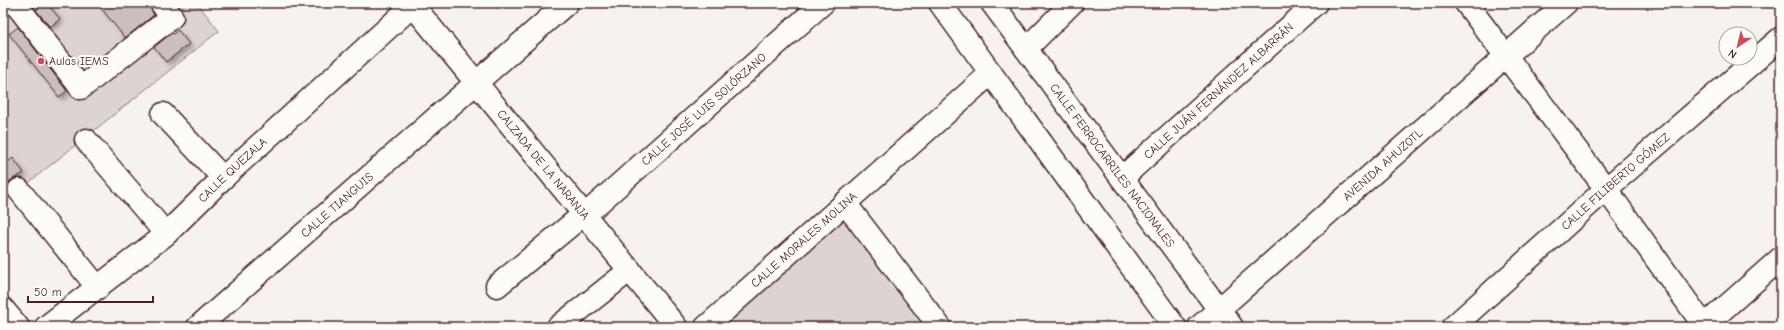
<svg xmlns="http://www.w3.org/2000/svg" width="1784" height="330" viewBox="0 0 1784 330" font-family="'Comic Neue',sans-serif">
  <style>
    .green { fill: #dcd4d2; stroke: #937a7e }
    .building { fill: #cbbfbe; stroke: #4a1f2b; filter: url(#shadow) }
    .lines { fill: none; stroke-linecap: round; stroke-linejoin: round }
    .minor-casing { stroke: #4a1f2b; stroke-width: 25 }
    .major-casing { stroke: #4a1f2b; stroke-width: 25 }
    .minor { stroke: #fdfcf7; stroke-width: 22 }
    .major { stroke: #fdfcf7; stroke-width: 22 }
    .poi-dot { fill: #d1495b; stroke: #fdfcf7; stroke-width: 1.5 }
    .labels { text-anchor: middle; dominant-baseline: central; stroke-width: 4; stroke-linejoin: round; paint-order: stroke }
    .poi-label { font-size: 12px; fill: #4a1f2b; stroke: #fdfcf7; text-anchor: start }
    .street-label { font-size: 12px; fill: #4a1f2b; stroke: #fdfcf7 }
  </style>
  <defs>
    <filter id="shadow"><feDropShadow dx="3.5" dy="3.5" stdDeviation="2" flood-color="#0004"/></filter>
  </defs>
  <rect width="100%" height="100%" fill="#f6f3ef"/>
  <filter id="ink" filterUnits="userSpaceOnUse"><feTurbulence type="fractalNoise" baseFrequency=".025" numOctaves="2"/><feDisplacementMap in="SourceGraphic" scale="8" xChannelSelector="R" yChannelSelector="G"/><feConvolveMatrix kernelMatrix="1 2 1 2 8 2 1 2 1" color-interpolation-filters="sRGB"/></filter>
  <g filter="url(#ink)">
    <g class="green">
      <path d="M3,3H197L219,31L3,203Z"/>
      <path d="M843,215L927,327H719Z"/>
    </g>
    <g class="building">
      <path d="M44,3H47L60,19L50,27L36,10Z"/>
      <path d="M97,3H148L154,15L125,38Z"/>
      <path d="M18,27L67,91L59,97L9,34Z"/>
      <path d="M178,30L189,44L166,62L154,47L172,33L173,34Z"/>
      <path d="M13,158L24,173L11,180L3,189V166Z"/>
    </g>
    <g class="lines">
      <defs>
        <g id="minor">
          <path d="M15,3L81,88L172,17L161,3"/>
          <path d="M940,3L1175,327"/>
          <path id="s1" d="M992,3L1232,327"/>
          <path d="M1466,3L1606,189L1705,327"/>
          <path d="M1026,49L1072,3"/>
          <path d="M163,114L223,178"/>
          <path d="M86,140L166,234"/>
          <path id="s2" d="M1122,178L1316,3"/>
          <path d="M19,190L98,288"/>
          <path d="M845,203L940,327"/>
          <path id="s3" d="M585,215L823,3"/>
          <path d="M497,286L584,214"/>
          <path d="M3,309L18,327"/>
          <path id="s4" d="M46,327L166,234L223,178L413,5"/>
          <path id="s5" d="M198,327L567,3"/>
          <path d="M558,327L630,270"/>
          <path id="s6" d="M706,327L991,73"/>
          <path id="s7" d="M1199,327L1566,3"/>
          <path id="s8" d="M1453,327L1606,189L1781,38"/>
          <path d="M1703,327L1781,258"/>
        </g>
        <g id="major">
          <path id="s9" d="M411,3L676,327"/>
        </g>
      </defs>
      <use href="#minor" class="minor-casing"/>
      <use href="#major" class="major-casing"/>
      <use href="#minor" class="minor"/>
      <use href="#major" class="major"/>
    </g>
  </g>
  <circle class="poi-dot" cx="41" cy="61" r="4"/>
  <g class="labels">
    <g class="poi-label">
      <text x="49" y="61">Aulas IEMS</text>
    </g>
    <g class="street-label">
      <text stroke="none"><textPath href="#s2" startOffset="130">CALLE JUÁN FERNÁNDEZ ALBARRÁN</textPath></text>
      <text stroke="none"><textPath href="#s3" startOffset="159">CALLE JOSÉ LUIS SOLÓRZANO</textPath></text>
      <text stroke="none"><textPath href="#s9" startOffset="209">CALZADA DE LA NARANJA</textPath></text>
      <text stroke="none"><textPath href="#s1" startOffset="202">CALLE FERROCARRILES NACIONALES</textPath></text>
      <text stroke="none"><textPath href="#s7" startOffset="245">AVENIDA AHUZOTL</textPath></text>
      <text stroke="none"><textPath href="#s4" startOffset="244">CALLE QUEZALA</textPath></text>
      <text stroke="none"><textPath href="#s8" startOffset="218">CALLE FILIBERTO GÓMEZ</textPath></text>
      <text stroke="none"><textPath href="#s5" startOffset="185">CALLE TIANGUIS</textPath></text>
      <text stroke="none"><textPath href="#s6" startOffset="131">CALLE MORALES MOLINA</textPath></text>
    </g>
  </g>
  <rect width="1784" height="330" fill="none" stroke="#fdfcf7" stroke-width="16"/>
  <rect x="8" y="8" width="1768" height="314" fill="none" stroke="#4a1f2b" stroke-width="1.5" filter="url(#ink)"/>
  <g transform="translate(1738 46) rotate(215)"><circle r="19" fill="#fdfcf7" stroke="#b5a4a5"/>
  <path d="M0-3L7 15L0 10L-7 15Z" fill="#d1495b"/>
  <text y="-6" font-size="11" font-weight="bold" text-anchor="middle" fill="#4a1f2b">N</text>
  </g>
  <path d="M28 296v6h125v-6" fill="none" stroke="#4a1f2b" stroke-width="2"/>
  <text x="34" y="296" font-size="12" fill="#4a1f2b" stroke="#fdfcf7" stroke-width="3" paint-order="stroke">50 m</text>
</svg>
